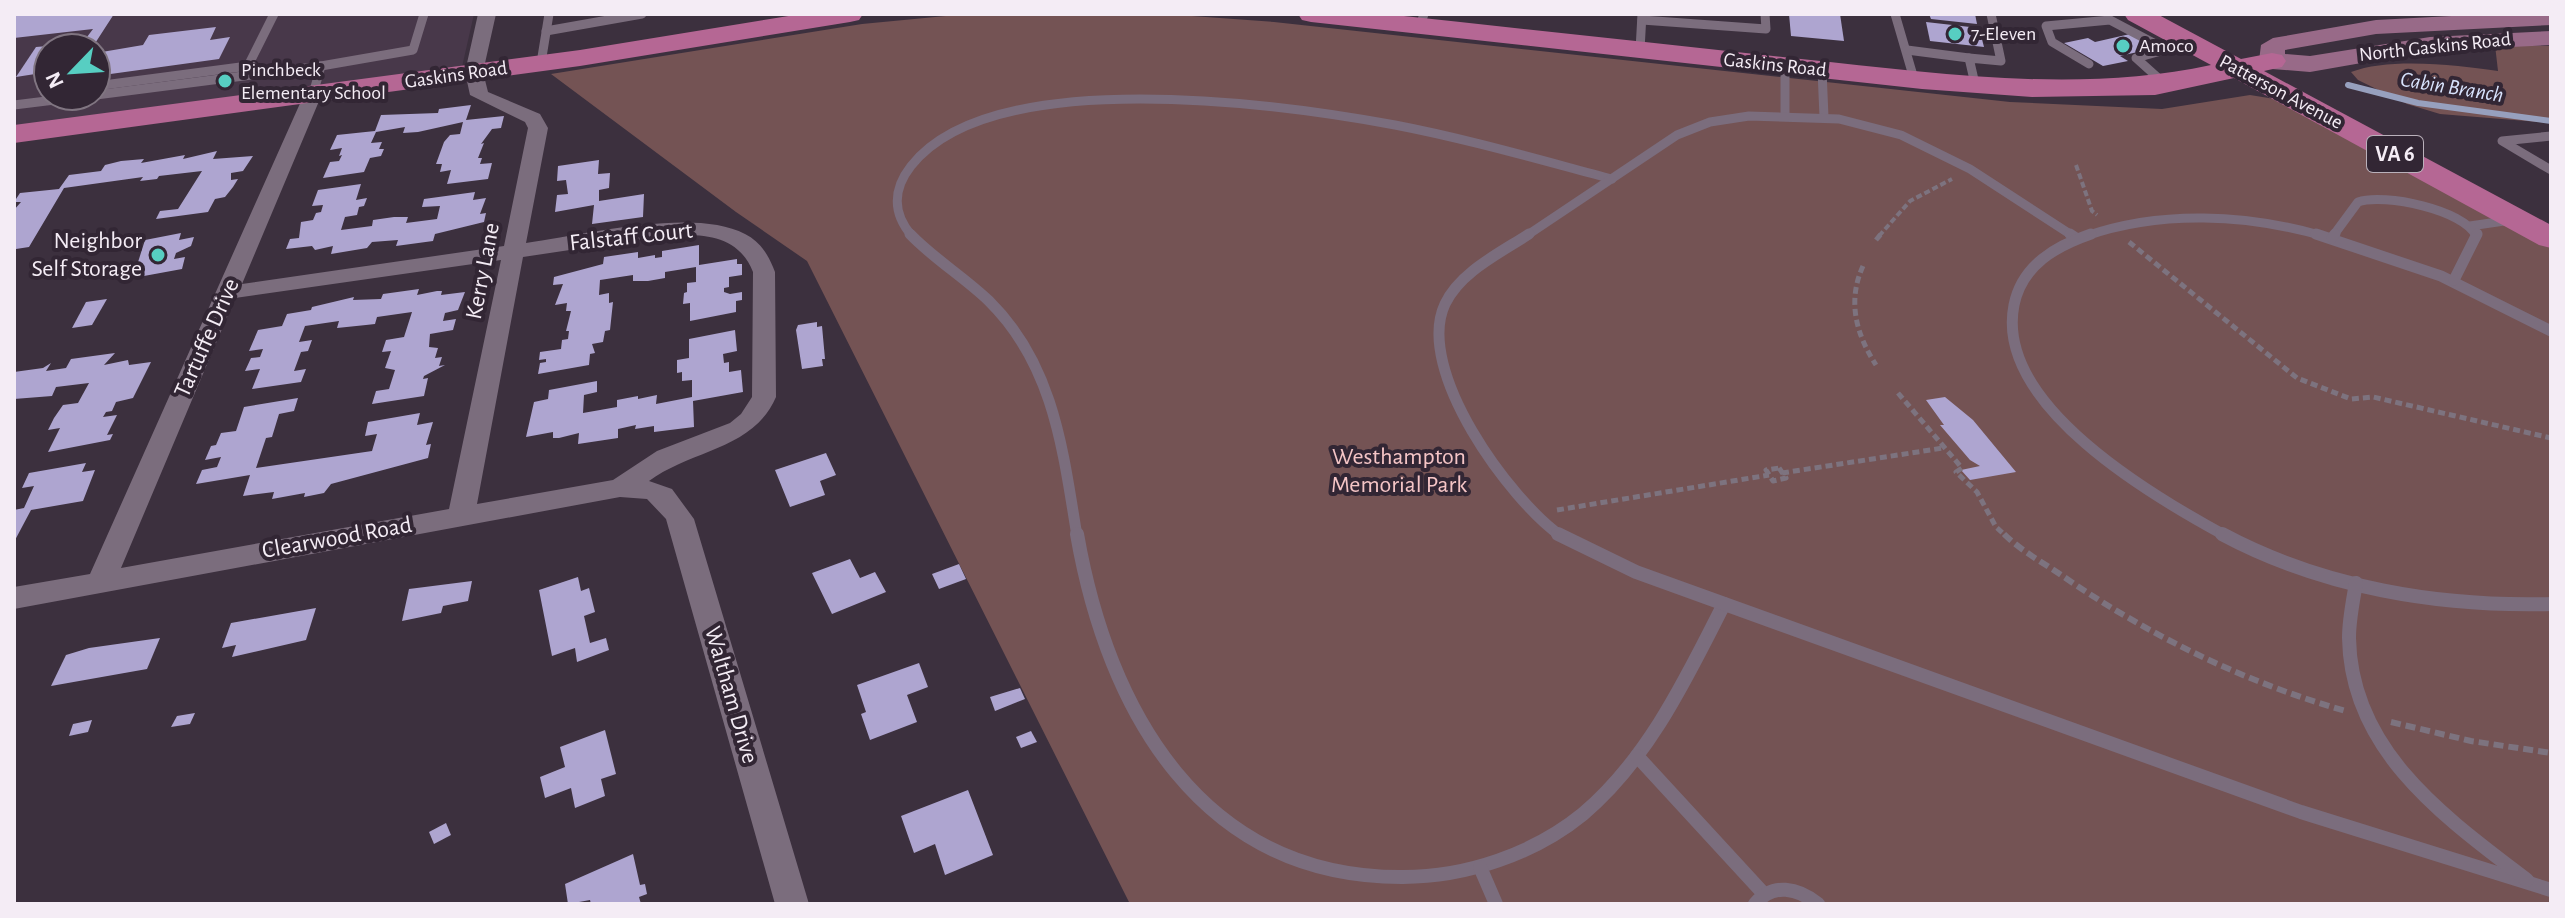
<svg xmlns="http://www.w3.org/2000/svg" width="2565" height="918" viewBox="0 0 2565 918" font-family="'Alegreya Sans',sans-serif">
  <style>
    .built { fill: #48384a; fill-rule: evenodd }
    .green { fill: #745354 }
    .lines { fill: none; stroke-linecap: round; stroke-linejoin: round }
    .stream { stroke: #97a0be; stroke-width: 6 }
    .building { fill: #aea5d0 }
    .path-far2 { stroke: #7d737f; stroke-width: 4; stroke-dasharray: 6 3; stroke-linecap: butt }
    .path-far1 { stroke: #7d737f; stroke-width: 5; stroke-dasharray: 7 4; stroke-linecap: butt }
    .path { stroke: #7d737f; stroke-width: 6; stroke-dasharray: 10 5; stroke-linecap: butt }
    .lane-far2 { stroke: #7b6d7d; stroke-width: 9 }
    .lane-far1 { stroke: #7b6d7d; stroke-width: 11 }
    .lane { stroke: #7b6d7d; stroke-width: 14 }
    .street { fill: #7b6d7d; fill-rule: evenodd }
    .secondary { fill: #986a88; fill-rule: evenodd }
    .primary { fill: #b56794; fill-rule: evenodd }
    .poi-dot { fill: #57cec2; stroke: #322634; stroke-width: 3 }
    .labels { text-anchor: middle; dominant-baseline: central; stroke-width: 8; stroke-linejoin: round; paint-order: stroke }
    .far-poi-label { font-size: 20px; fill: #f4ecf5; stroke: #322634; text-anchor: start }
    .far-street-label { font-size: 20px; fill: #f4ecf5; stroke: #322634 }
    .far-water-label { font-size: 22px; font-style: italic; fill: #d8e3fd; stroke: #322634 }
    .shield { fill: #322634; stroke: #bab1bb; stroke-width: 2 }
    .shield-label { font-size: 22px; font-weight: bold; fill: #f4ecf5 }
    .street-label { font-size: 24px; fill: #f4ecf5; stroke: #322634 }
    .poi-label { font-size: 24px; fill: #f4ecf5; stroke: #322634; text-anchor: end }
    .park-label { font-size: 24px; fill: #f5c5c6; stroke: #322634 }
  </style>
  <rect width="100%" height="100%" fill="#3c303e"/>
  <path class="built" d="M14,14H474L462,67L14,128ZM48,48H96V96H48Z"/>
  <g class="green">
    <path d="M956,15H1178L1274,22L2010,102L2162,109L2250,95L2281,100L2551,246V904H1130L807,261L736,212L551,74L862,24Z"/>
    <path d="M2495,45L2551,46V123L2440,114L2407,104L2358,80L2351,72C2389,57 2459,65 2498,71Z"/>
  </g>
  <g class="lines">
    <path class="stream" d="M2348,85L2418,103L2551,121"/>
  </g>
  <g class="building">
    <path d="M14,14H114L92,48H80L84,41L74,42L71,48H49L52,43L87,37L93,29L14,38Z"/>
    <path d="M1789,14H1840L1844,41L1791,36Z"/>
    <path d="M1929,14H1975L1977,24L1931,19Z"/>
    <path d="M1926,22L1979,28L1984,47L1930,41Z"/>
    <path d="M216,27L210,40L230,37L219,59L96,76V53L143,45L149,35Z"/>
    <path d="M2130,34L2155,48L2120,56L2128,61L2103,66L2064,43L2088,38L2095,42Z"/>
    <path d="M48,46V72L16,77L36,47Z"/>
    <path d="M471,105L466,120L504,116L501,128L492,129L481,144L484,143L478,158H482L480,164L492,163L488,179L447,184L451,170L440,172L442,164H436L444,142L450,135L460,134L463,122L418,132L403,133L405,127L376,132L371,143L382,142L379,149H384L381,156L370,158L364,172L323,178L330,162L339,161L342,155L339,156L342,148L330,150L337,135L375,131L381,115L438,113L439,109Z"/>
    <path d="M217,151L213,159L253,156L243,171L231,173V180L238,179L233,187L225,197L215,199L208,212L156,219L160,211L178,209L202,171L159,176L157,179L140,181L143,177L64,188L29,247L16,249L14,253V210L21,202H14L20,193L59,189L69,175L101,171L105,165L121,161L144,159L141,163L185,155L183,159Z"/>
    <path d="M599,160L598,174L610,173L609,188L599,190V201L644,194L643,217L592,224L594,205L555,212L557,195L568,194L566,180L557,181L558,166Z"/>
    <path d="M361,184L356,200L367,198L364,206L359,207L357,215L345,217L341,230L372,226L373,220L394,217H408L406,223L437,219L440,206L422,207L424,199L475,192L473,200L486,198L480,214L486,213L484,222L435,234L433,241L396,246L398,240L372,242L367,248L331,254L333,246L315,250L312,246L286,249L290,239L299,238L301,222L313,220L316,213L321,212L323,205L312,206L318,190Z"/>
    <path d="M181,233L179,240L194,237L191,246L176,253L174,259L185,257L182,269L133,278L145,240Z"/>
    <path d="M699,245V265L737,259V264H742V275L729,277V287L724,288V292L730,294L742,292V300L736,301V312L690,321V303L683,304L684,293L687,292V283L696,282V267L665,272V278L648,281H633V275L600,280L599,295L609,293V303L613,302L610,330L605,331L603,342L592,344L595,353L590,354L589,365L538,374L540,363L546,362V359L539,360L540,352L561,349L562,340L568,339L569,331H566L571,311H566L567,303L555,305L563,284L553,285L554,277L603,264L604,257L638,252V258L655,255V258L662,257V251Z"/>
    <path d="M419,289L417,295L437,291H442L441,295L465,292L458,310L445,313L443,321L456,319L453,330L430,334L429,347L438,348L435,358L442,357L439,366L445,365L424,376L423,379L428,378L424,396L372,404L376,391L389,389L395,370L385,368L391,351L382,352L386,340L404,337L412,312L377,317L375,324L366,325L337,328L339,321L305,326L299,342L312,340L308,351L301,352L294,371L306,369L301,382L252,389L260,369L245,371L251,358L260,357L263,349L249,351L258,330L282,326L287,314L311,310L312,307L354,297L353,300L381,299L383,294Z"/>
    <path d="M107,299L92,325L72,328L86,302Z"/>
    <path d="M817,322V327L822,326L825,359H822L823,366L802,369L796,330L798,325Z"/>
    <path d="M735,330L737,351L723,354L724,363L729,362V372L741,370L743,392L693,401L694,427L654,432V426L635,429L636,425L618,429V438L578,444L579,433L559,438H553V432L526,437L534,402L548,399L549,390L597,381V392L584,395L583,413L617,407V400L638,396V399L657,395L656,404L692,397V380L682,381V372L677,373V360L689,358V339Z"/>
    <path d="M115,353L104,365L128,360L129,365L151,362L133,398L116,402L112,411L106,412L103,417L117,415L107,435L113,434L110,440L48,452L60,428L48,430L54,418L63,405L78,403L89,383L56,387L52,396L14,399V372L43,368L51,363L46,371L66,368L71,359Z"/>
    <path d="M1945,397L1973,420L2016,472L1970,480L1961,470L1980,466L1970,460L1940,425H1944L1926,400Z"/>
    <path d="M298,398L294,411L279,414L272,437L266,438L256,468L372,451L377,434L365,436L368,422L420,413L417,425L433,422L426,445L431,444L428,458L331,484L324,493L304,497L305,493L272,499L274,492L243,496L250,475L196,484L202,470L217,467L221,457L205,460L211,446L216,445L221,433L236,431L244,407Z"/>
    <path d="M826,453L836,475L820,481L825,495L790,507L775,470Z"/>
    <path d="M86,463L82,472L95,470L83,501L31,510L14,542V510L24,508L34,486L22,488L29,473Z"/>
    <path d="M850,559L860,578L875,572L886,592L832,614L812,573Z"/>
    <path d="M959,564L966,579L939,589L932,574Z"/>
    <path d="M578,577L581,591L589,588L595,612L584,616L590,643L606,638L609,650L577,662L575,648L552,656L539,590Z"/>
    <path d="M472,581L468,601L443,606L441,613L402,621L409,589Z"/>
    <path d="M316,608L306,640L232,657L236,645L222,648L231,623Z"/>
    <path d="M160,638L147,669L51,686L66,655L89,648Z"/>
    <path d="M919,663L928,687L907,695L917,722L870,740L861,714L866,712L857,685Z"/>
    <path d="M1020,688L1025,699L995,711L990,697Z"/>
    <path d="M195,713L190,724L171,727L177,716Z"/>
    <path d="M92,720L88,732L69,736L73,724Z"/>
    <path d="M605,730L616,774L601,779L605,796L575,808L571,788L545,798L540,777L565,767L560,747Z"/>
    <path d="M1031,731L1037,742L1021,748L1016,737Z"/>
    <path d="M968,790L993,855L945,875L935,844L914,853L901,816Z"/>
    <path d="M446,823L451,835L434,844L429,832Z"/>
    <path d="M633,854L640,885L645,884L647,894L639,897L641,904H591L590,900L568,904L565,884Z"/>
  </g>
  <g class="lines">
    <g class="path-far2">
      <path d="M2076,165L2092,211L2097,215"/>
      <path d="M1879,236L1910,201L1952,179"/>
    </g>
    <g class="path-far1">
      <path d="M1876,240L1881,234"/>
      <path d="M2129,242L2297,378L2351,399L2373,397L2551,438"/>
      <path d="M1863,266C1847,301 1856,334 1876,365"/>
      <path d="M1898,393L1962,468L1956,472L1977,492L1996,527L2006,536"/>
      <path d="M1779,468L1786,478L1773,481L1766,470Z"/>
      <path d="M1782,473L1943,448"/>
      <path d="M1557,510L1769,475"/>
    </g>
    <g class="path">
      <path d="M2004,534C2021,551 2044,563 2064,577C2150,636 2246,683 2346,711"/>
      <path d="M2391,722L2471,741L2551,753"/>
    </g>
    <g class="lane-far2">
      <path d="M1895,14L1914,79"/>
      <path d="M1642,20L1766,29L1765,14"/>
      <path d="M1420,26L1424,14"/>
      <path d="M546,31L642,14"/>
      <path d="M1640,50L1642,14"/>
      <path d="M1907,50L1969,58"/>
      <path d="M541,63L549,14"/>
      <path d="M2089,64L2052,42L2046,26L2110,20L2161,47V51L2136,58L2166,85"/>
      <path d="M321,66L413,50L424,14"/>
      <path d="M1785,66V115"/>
      <path d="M1822,70L1824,117"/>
      <path d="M245,72L274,14"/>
      <path d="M1975,84L1969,58L2001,61L1991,14"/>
      <path d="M96,86L248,66"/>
      <path d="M96,95L321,66L313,94"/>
      <path d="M14,105L87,96"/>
      <path d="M2551,136L2502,141L2551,170"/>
      <path d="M2470,226L2511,220"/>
      <path d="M912,236C892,213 893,189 911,166C992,63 1280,104 1395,125C1468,139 1540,160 1612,179"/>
      <path d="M1526,236L1677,135L1710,122L1749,116L1839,119L1901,135L1970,169L2073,236"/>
      <path d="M2086,236C2161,210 2246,214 2323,236"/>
      <path d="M2333,236L2358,202C2384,193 2465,210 2476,236"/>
    </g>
    <g class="lane-far1">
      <path d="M910,234C934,259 964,277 989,301C1054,365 1063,451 1077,536"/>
      <path d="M1529,234C1500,253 1460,272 1445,304C1414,370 1510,500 1561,536"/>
      <path d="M2070,234L2076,238"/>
      <path d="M2091,234C2056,246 2022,265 2014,305C1994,405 2154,497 2226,536"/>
      <path d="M2316,234L2441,276L2551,331"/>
      <path d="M2332,238L2335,234"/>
      <path d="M2454,280L2477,234"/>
    </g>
    <g class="lane">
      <path d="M1077,534C1108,712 1202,878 1403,877C1466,877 1534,854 1583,814C1648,759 1686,679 1724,604"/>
      <path d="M1558,534L1636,572L2301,812L2551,890"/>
      <path d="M2222,534C2323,588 2439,607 2551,604"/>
      <path d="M2356,583C2353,601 2349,619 2349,638C2351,752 2446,818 2527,880"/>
      <path d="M1637,756L1764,894"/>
      <path d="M1480,867L1496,904"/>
      <path d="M1755,904C1773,882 1798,888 1818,904"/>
    </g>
    <path class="street" d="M478,14H496L483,72L488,92L540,114L548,128L526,243C584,235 694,207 745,234C761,242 769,256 775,272L776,397C753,450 692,449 649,481L672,489L694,519L809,904H775L666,519L647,499L620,497L14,609V587L90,574L306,90H320L322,94L242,284L504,246L528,128L525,122L470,95L465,72ZM670,235C705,234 739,236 753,272L752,397L741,414L730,423L657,451L613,480L477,504L523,257ZM501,260L449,509L121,568L235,298Z"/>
    <path class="secondary" d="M2489,14H2551V25L2376,34L2285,50V54L2310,56L2430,37L2551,31V45L2430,51L2310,72L2272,69L2259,61L2261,45L2273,38L2376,20Z"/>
    <g class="primary">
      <path d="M801,14H863L859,20L850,22L580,66L14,143V125L580,50Z"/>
      <path d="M1298,14H1385C1524,29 1662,44 1801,59C1937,73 2077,94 2211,65L2128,20L2124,14H2157L2241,59L2272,53L2282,55L2286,61L2282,67L2264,71L2551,225V248L2539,245L2234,78L2155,95L2032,97L1922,89L1311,22L1302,20Z"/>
    </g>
  </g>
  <g class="poi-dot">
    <circle cx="1955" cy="34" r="8"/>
    <circle cx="2123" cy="46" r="8"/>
    <circle cx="225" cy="81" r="8"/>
    <circle cx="158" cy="255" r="8"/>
  </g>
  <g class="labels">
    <g class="far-poi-label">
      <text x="1971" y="34">7-Eleven</text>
      <text x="2139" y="46">Amoco</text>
      <text x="241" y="70">Pinchbeck<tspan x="241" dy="23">Elementary School</tspan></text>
    </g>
    <g class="far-street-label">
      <text transform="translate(2435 47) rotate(-6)">North Gaskins Road</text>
      <text transform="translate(1775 65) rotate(6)">Gaskins Road</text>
      <text transform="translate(456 75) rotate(-8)">Gaskins Road</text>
      <text transform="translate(2281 92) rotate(28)">Patterson Avenue</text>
    </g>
    <g class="far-water-label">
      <text transform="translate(2452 87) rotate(9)">Cabin Branch</text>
    </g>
    <rect class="shield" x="2367" y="136" width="56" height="36" rx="6"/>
    <g class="shield-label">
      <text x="2395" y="154">VA 6</text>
    </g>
    <g class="street-label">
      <text transform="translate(631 237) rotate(-6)">Falstaff Court</text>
      <text transform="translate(483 271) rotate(-79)">Kerry Lane</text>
      <text transform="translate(207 338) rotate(-66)">Tartuffe Drive</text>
      <text transform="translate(337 538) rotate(-10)">Clearwood Road</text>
      <text transform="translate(731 695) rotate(74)">Waltham Drive</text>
    </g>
    <g class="poi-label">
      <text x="142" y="241">Neighbor<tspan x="142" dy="28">Self Storage</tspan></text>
    </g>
    <g class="park-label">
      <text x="1399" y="457">Westhampton<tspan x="1399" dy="28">Memorial Park</tspan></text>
    </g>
  </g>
  <rect width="2565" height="918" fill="none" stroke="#f4ecf5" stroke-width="32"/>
  <g transform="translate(72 72) rotate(245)"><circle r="38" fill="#322634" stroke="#807581" stroke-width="2"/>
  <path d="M0-6L14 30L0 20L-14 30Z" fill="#57cec2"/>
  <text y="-12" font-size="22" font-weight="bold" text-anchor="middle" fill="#f4ecf5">N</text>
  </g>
</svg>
